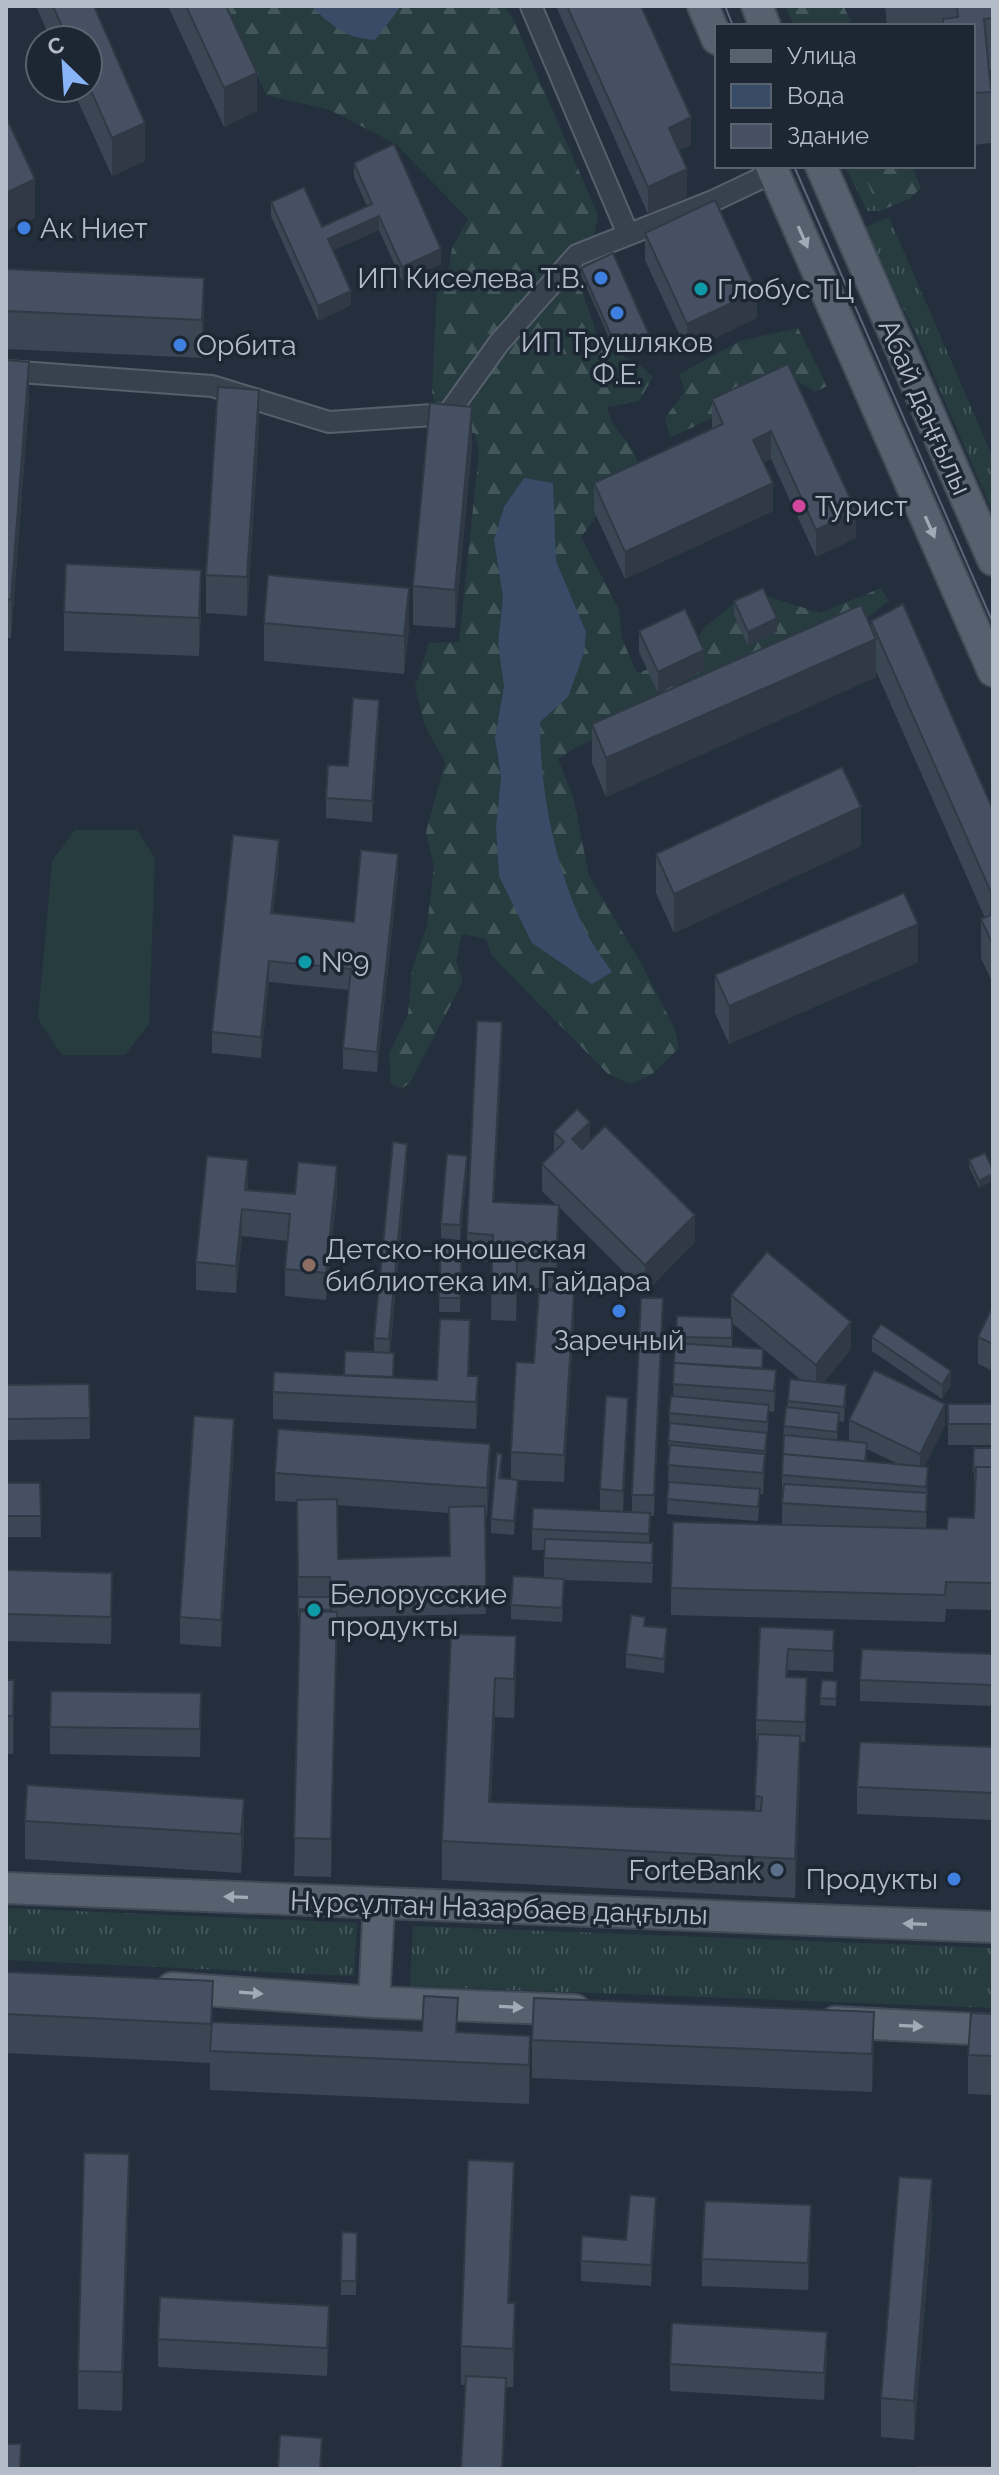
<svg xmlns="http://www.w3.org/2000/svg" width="999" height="2475" viewBox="0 0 999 2475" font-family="Raleway,sans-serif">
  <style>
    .grass { fill: url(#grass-tufts) }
    .forest { fill: url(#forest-firs) }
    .garden { fill: #263c3f }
    .water { fill: #394c67 }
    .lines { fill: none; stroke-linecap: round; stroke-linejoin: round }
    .minor-casing { stroke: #565f6c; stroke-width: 24 }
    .primary-casing { stroke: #414a57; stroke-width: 34 }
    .minor { stroke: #38414e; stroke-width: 20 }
    .primary { stroke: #56606e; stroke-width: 30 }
    .tram { stroke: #5a6575; stroke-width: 2 }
    .wall { fill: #3b4654; fill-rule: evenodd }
    .shaded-wall { fill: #303945 }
    .building { fill: #455162; stroke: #303945; stroke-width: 2 }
    .oneway { fill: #a1aab7 }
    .shop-dot { fill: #3f7fe0; stroke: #1d2633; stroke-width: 3 }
    .culture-dot { fill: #0f9aa8; stroke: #1d2633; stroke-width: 3 }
    .hotel-dot { fill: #d1479c; stroke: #1d2633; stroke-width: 3 }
    .education-dot { fill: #8d6e63; stroke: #1d2633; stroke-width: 3 }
    .service-dot { fill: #5c6f8a; stroke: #1d2633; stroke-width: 3 }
    .labels { text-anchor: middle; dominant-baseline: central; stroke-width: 7; stroke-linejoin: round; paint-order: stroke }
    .poi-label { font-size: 28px; fill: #b4bcc9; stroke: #1d2633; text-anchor: start }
    .street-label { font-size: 28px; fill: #b4bcc9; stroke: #1d2633 }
  </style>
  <defs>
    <pattern id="grass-tufts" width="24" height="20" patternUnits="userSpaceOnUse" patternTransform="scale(2)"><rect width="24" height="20" fill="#263c3f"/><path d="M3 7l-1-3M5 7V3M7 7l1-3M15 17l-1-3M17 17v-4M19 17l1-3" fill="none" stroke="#435659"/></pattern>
    <pattern id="forest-firs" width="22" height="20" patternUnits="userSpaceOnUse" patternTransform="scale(2)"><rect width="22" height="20" fill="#263c3f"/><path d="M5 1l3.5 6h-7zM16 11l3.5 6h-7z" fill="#435659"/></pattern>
  </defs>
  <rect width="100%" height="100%" fill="#242f3e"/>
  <g class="grass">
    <path d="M845,166H860L880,211H867Z"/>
    <path d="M889,217L993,458V513L920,343L864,228Z"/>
    <path d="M6,1908L357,1923L354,1976L6,1960Z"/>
    <path d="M413,1926L993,1948V2008L410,1986Z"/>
  </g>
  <g class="forest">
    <path d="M227,6H504L514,21L598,215L594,237L574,268L600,343L641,366L653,377L639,401L607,407C614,436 628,434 638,462L581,537L619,610L622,639L637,673L685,657L705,627L732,605L766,596L820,613L881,588L889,601L857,626L575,748L558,759L573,796L589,876L641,963L675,1029L679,1048L651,1075L630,1084L608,1074L492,956L486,939L462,934L456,961L463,981L410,1083L401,1089L391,1084L389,1054L408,1014L412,969L427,926L434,867L426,832L445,762L425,726L415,687L429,643L459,642L479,451L475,433L442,432L432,392L437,289L449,267L452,248L468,219L396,144L330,110L266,95Z"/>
    <path d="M785,6H844L852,26H795Z"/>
    <path d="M860,166H912L921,188L909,199L880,211Z"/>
    <path d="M798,328L827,386L815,392L790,376L770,390L670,438L665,418L685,391L679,374L740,341Z"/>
  </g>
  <path class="garden" d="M75,830H137L155,858L149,1024L125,1055H62L38,1019L52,861Z"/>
  <g class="water">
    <path d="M311,6H398L399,9L375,40C345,38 332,26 311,6Z"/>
    <path d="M524,478L553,483L556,561L586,632L584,653L568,697L540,722C540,790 554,863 583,925C590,942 602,957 612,972L592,984L532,943L499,876L496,827L501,777L495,738L504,686L498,643L503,597L494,540L504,507Z"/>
  </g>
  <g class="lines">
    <defs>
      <g id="minor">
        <path d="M531,6L628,234"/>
        <path d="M6,371L212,386L329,422L448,414L499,343L577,255L713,201L774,172"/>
      </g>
      <g id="primary">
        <path d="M703,6L717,39"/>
        <path d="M757,6L765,26"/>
        <path d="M771,166L993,671"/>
        <path d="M821,166L993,560"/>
        <path d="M6,1888L993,1927"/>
        <path d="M172,1988L374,2002L575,2010"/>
        <path d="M374,2002L379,1903"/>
        <path d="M835,2022L993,2030"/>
      </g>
    </defs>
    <use href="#minor" class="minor-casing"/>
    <use href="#primary" class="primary-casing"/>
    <use href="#minor" class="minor"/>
    <use href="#primary" class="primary"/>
    <g class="tram">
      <path d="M725,6L733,26"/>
      <path d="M794,166L993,623"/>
    </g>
  </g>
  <g class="wall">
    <path d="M36,6H94L145,161L112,176L72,88H88V40H51Z"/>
    <path d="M168,6H226L257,111L224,127Z"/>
    <path d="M556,6H641L691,145L679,150L687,197L648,214Z"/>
    <path d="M885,6H993V69L989,70L991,92V143L973,145V26H887Z"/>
    <path d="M354,163L441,264L402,281L379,230L333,250L351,305L318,321L271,216V202L322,227L367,206L354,177Z"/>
    <path d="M645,233L757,318L687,351L645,260Z"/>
    <path d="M581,268L650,344L618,358L581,275Z"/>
    <path d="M6,269L204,316L202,358L6,349Z"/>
    <path d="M6,360L29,400L11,638H6Z"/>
    <path d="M788,364L856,538L816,557L771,459L763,462L773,511L625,579L594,511V483L712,428V399Z"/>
    <path d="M259,428L247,616L206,613V575Z"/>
    <path d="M472,445L455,628L413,625V586Z"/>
    <path d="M734,601L777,632L748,646L734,615Z"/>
    <path d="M201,608L199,656L64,651V612Z"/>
    <path d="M871,621L993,810V984L981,958V919L985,918L876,671V677L606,797L592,763V724L871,627Z"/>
    <path d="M264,623L409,627L404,674L264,661Z"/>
    <path d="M639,631L704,670L658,693L639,652Z"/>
    <path d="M379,720L372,822L326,818V798Z"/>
    <path d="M861,846L674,933L656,893V854Z"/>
    <path d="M279,861L273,913L354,922L398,874L377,1072L343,1069V1048L349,990L269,982L261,1058L212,1053V1032Z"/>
    <path d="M918,962L729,1044L715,1013V975Z"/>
    <path d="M502,1049L494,1202L556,1205L542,1191V1164L554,1152V1132L590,1141L695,1242L645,1293L559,1207L556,1289L517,1287L516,1321L491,1320L492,1262L467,1261V1233Z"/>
    <path d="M969,1160L993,1170L979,1188L969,1167Z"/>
    <path d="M407,1164L390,1353L394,1377L437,1380L470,1347L469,1376L478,1404L476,1429L273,1419V1392L344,1375L374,1352V1338Z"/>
    <path d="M467,1170L460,1240L441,1238V1224Z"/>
    <path d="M248,1190L295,1194L337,1193L326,1300L285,1296V1269L288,1241L242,1236L236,1293L196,1290V1262Z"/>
    <path d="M441,1245H462L460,1312H439Z"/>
    <path d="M731,1295L851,1349L824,1382L846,1399L844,1422L839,1421L837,1440L849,1441V1420L945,1425L924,1467H928L926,1528L947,1529L974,1518V1448H993V1610L946,1609L945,1622L671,1615V1588L782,1524V1475L784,1426L788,1401L801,1380L732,1323V1347L763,1369L776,1391L774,1412L769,1411L763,1494H760L758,1521L667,1514L669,1455L668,1441L670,1427L669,1413L673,1396L677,1316L731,1318ZM867,1449L898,1464L866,1462Z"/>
    <path d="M993,1306V1371L978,1364V1337Z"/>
    <path d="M574,1319L564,1482L518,1480V1494L514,1535L491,1533V1519L502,1468L501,1478L511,1479V1452L534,1363Z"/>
    <path d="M663,1319L654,1516H650L649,1543L653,1564L652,1583L564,1580L562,1622L511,1619V1605L544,1578V1550H532V1529L632,1512V1495Z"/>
    <path d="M872,1337L951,1385L942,1399L872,1351Z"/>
    <path d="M89,1384L90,1439L6,1440V1385Z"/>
    <rect x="948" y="1404" width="45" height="41"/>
    <path d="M628,1419L623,1511L600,1510V1489Z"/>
    <path d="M234,1446L221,1647L180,1644V1617Z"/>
    <path d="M490,1471L487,1516H485L486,1614L337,1617L331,1877L294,1876L300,1616H298V1604L297,1502L275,1501V1473ZM337,1505L449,1513L450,1556L338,1559Z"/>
    <path d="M6,1483H40L41,1537H6Z"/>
    <path d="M6,1570L112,1601L111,1644L6,1641Z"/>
    <path d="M760,1627L834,1651L833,1672L788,1670L787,1677L807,1699L805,1742H800V1775L795,1898L442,1880V1841L451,1634L516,1675L514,1718L495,1717L491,1802L755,1811L758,1741L756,1740V1720Z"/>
    <path d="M667,1642L664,1673L626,1668V1654Z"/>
    <path d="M993,1654V1706L860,1701V1680Z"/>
    <path d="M6,1680L14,1718L13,1754H6Z"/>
    <path d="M822,1680L837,1681L836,1706L820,1705Z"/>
    <path d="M201,1693L200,1757L50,1754V1727Z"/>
    <path d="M993,1747V1820L857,1814V1787Z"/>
    <path d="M244,1799V1838L241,1873L25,1859V1821Z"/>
    <path d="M6,1972L213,2022L530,2036L529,2104L210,2090V2063L6,2053Z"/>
    <path d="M993,2014V2095L968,2094V2055Z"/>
    <path d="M532,2040L874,2050L872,2092L532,2078Z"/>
    <path d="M129,2192L122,2411L78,2409V2371Z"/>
    <path d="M514,2201L509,2303L515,2342L513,2387H506V2417L465,2385H461V2346Z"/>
    <path d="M656,2218L651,2286L581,2281V2261L626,2240Z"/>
    <path d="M932,2218L914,2440L881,2437V2398Z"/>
    <path d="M342,2232L357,2233L356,2295H341Z"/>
    <path d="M811,2233L808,2290L702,2286V2259Z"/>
    <path d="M329,2333L327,2376L158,2367V2339Z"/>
    <path d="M827,2359L824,2400L670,2391V2364Z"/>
  </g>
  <g class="shaded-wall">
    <path d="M257,73V111L224,127V88Z"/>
    <path d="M691,117V145L669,155V128Z"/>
    <path d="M145,123V161L112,176V138Z"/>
    <path d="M687,169V197L648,214V187Z"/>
    <path d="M35,179V218L6,231V193Z"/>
    <path d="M379,216V230L328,253V239Z"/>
    <path d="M441,249V264L402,281V267Z"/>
    <path d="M204,278V316L202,358V320Z"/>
    <path d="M351,291V305L318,321V306Z"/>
    <path d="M757,291V318L687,351V324Z"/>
    <path d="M650,337V344L618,358V351Z"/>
    <path d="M29,362V400L11,638V600Z"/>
    <path d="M259,390V428L247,616V577Z"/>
    <path d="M472,407V445L455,628V590Z"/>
    <path d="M771,431V459L753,467V440Z"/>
    <path d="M773,483V511L625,579V552Z"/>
    <path d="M856,511V538L816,557V530Z"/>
    <path d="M201,570V608L199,656V618Z"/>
    <path d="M409,588V627L404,674V636Z"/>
    <path d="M777,618V632L748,646V632Z"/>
    <path d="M876,639V677L606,797V758Z"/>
    <path d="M704,650V670L658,693V672Z"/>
    <path d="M379,700V720L372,822V801Z"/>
    <path d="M861,807V846L674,933V894Z"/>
    <path d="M279,840V861L271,934V913Z"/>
    <path d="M398,854V874L377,1072V1052Z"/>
    <path d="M993,889V927L990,929V890Z"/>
    <path d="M918,924V962L729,1044V1006Z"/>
    <path d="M269,961V982L261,1058V1037Z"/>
    <path d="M502,1022V1049L493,1229V1202Z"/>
    <path d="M590,1122V1149L572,1167V1139Z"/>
    <path d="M407,1144V1164L389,1360V1339Z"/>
    <path d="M467,1156V1170L460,1240V1225Z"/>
    <path d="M248,1160V1187L246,1209L245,1190Z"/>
    <path d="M337,1166V1193L326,1300V1273Z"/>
    <path d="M993,1174V1181L979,1188V1181Z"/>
    <path d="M559,1205V1232L556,1289V1262Z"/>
    <path d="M242,1209V1236L236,1293V1266Z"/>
    <path d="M695,1215V1242L645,1293V1265Z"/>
    <path d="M517,1260V1287L516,1321V1294Z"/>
    <path d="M574,1292V1319L564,1482V1455Z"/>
    <path d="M663,1298V1319L654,1516V1495Z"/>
    <path d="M470,1320V1347L468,1403V1376Z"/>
    <path d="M851,1322V1349L816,1392V1365Z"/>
    <path d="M776,1370V1391L774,1412V1391Z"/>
    <path d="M951,1371V1385L942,1399V1385Z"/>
    <path d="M478,1376V1404L476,1429V1402Z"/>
    <path d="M846,1385V1399L844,1422V1407Z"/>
    <path d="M628,1398V1419L623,1511V1491Z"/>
    <path d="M945,1404V1425L920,1475V1454Z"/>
    <path d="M234,1419V1446L221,1647V1620Z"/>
    <path d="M490,1444V1471L487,1516V1488Z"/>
    <path d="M765,1454V1474L763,1494V1473Z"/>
    <path d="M928,1467L927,1514L926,1533V1487Z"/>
    <path d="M518,1480V1494L514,1535V1521Z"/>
    <path d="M112,1573V1601L111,1644V1617Z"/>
    <path d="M337,1612V1650L331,1877V1839Z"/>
    <path d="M667,1628V1642L664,1673V1659Z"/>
    <path d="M516,1636V1675L514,1718V1679Z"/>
    <path d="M495,1678V1717L489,1841V1802Z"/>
    <path d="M14,1680V1718L13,1754V1716Z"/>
    <path d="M800,1736V1775L795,1898V1859Z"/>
    <path d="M244,1799V1838L241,1873V1834Z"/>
    <path d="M874,2012V2050L872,2092V2054Z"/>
    <path d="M530,2036V2074L529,2104V2065Z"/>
    <path d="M129,2154V2192L122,2411V2372Z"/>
    <path d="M514,2162V2201L508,2342V2303Z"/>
    <path d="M932,2179V2218L914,2440V2401Z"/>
    <path d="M656,2197V2218L651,2286V2265Z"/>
    <path d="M811,2205V2233L808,2290V2263Z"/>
    <path d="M515,2303V2342L513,2387V2349Z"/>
    <path d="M329,2306V2333L327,2376V2348Z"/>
    <path d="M827,2332V2359L824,2400V2373Z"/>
    <path d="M506,2378V2417L503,2469H502Z"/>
  </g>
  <g class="building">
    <path d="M53,6H94L145,123L112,138L88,84V40H68Z"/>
    <path d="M186,6H226L257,73L224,88Z"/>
    <path d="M567,6H641L691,117L669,128L687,169L648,187Z"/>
    <path d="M957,6H993V18L984,19L991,92L973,93V26H943V19L958,17Z"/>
    <path d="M6,117L35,179L6,193Z"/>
    <path d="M394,144L441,249L402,267L379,216L328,239L351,291L318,306L271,202L304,187L322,227L372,204L354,163Z"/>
    <path d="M715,200L757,291L687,324L645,233Z"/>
    <path d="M613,253L650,337L618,351L581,268Z"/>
    <path d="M6,269L204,278L202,320L6,311Z"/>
    <path d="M6,360L29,362L11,600L6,599Z"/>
    <path d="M788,364L856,511L816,530L771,431L753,440L773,483L625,552L594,483L723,424L712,399Z"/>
    <path d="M218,387L259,390L247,577L206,575Z"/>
    <path d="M430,403L472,407L455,590L413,586Z"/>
    <path d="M66,564L201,570L199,618L64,612Z"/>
    <path d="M268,575L409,588L404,636L264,623Z"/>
    <path d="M763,588L777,618L748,632L734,601Z"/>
    <path d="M903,604L993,810V889L990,890L871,621Z"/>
    <path d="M861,605L876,639L606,758L592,724Z"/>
    <path d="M685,609L704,650L658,672L639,631Z"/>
    <path d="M353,698L379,700L372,801L326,798L328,765L348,766Z"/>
    <path d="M842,767L861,807L674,894L656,854Z"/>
    <path d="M233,835L279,840L271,913L354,922L361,850L398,854L377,1052L343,1048L351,969L269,961L261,1037L212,1032Z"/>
    <path d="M904,893L918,924L729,1006L715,975Z"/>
    <path d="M993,914V945L981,919Z"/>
    <path d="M477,1021L502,1022L493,1202L559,1205L556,1262L517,1260L516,1294L491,1293L493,1235L467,1233Z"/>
    <path d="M577,1109L590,1122L572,1139L582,1149L605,1126L695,1215L645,1265L542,1164L564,1142L554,1132Z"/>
    <path d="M393,1142L407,1144L389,1339L374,1338Z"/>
    <path d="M985,1153L993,1170V1174L979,1181L969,1160Z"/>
    <path d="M447,1154L467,1156L460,1225L441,1224Z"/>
    <path d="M207,1156L248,1160L245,1190L295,1194L298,1162L337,1166L326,1273L285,1269L290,1214L242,1209L236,1266L196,1262Z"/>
    <path d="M441,1245H462L460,1298H439Z"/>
    <path d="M767,1252L851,1322L816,1365L731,1295Z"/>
    <path d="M539,1290L574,1292L564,1455L511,1452L516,1362L534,1363Z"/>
    <path d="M641,1298H663L654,1495H632Z"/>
    <path d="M993,1306V1344L978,1337Z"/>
    <path d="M677,1316L732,1318V1338L676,1337Z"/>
    <path d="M440,1319L470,1320L468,1376H478L476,1402L273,1392L274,1372L437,1380Z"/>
    <path d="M881,1324L951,1371L942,1385L872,1337Z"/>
    <path d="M675,1343L763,1349L762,1368L674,1363Z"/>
    <path d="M345,1351L394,1353L393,1377L344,1375Z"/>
    <path d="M674,1363L776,1370L774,1391L673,1384Z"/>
    <path d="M874,1370L945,1404L920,1454L849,1420Z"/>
    <path d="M790,1379L846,1385L844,1407L788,1401Z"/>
    <path d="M89,1384L90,1418L6,1419V1385Z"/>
    <path d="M606,1396L628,1398L623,1491L600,1489Z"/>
    <path d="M671,1396L769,1405L767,1422L669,1413Z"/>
    <rect x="948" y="1404" width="45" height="20"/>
    <path d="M786,1407L839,1413L837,1432L784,1426Z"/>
    <path d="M194,1416L234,1419L221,1620L180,1617Z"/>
    <path d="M670,1423L767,1433L765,1451L668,1441Z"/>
    <path d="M278,1429L490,1444L487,1488L275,1473Z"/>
    <path d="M784,1435L867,1443L865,1461L783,1455Z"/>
    <path d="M670,1445L765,1454L763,1473L668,1465Z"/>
    <path d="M974,1448H993V1467H976L975,1471H973Z"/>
    <path d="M497,1453L502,1454L499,1478L518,1480L514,1521L491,1519Z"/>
    <path d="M783,1454L928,1467L926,1487L782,1475Z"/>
    <path d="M976,1467H993V1583L946,1582L945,1595L671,1588L673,1522L947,1529L948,1517L974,1518Z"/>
    <path d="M669,1482L760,1489L758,1507L667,1499Z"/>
    <path d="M6,1483H40L41,1516H6Z"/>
    <path d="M784,1484L927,1493L926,1512L782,1503Z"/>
    <path d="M337,1499L338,1559L450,1556L449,1507L485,1506L486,1586L331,1589L330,1577H298L297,1500Z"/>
    <path d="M533,1508L650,1513L649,1534L532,1529Z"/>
    <path d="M545,1539L653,1543L652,1563L544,1558Z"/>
    <path d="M6,1570L112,1573L111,1617L6,1614Z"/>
    <path d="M513,1576L564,1579L562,1608L511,1605Z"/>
    <path d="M298,1597H330L331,1610L298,1609Z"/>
    <path d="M300,1611L337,1612L331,1839L294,1838Z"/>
    <path d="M631,1615L645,1617L644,1626L667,1628L664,1659L626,1654Z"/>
    <path d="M760,1627L834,1630L833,1651L788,1649L786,1677L807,1678L805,1722L756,1720Z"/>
    <path d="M451,1634L516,1636L514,1679L495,1678L489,1802L761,1811L762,1797L755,1796L758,1734L800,1736L795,1859L442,1841Z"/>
    <path d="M862,1649L993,1654V1685L860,1680Z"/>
    <path d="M6,1680H14L13,1716H6Z"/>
    <path d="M822,1680L837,1681L836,1699L820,1698Z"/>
    <path d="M51,1691L201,1693L200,1729L50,1727Z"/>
    <path d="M860,1742L993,1747V1793L857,1787Z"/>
    <path d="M27,1785L244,1799L241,1834L25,1821Z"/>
    <path d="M6,1972L213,1981L211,2024L6,2014Z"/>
    <path d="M424,1996L458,1998L456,2032L530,2036L529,2065L210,2051L212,2022L422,2031Z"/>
    <path d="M534,1998L874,2012L872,2054L532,2040Z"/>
    <path d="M971,2013L993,2014V2056L968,2055Z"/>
    <path d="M84,2153L129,2154L122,2372L78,2371Z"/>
    <path d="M468,2160L514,2162L508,2303H515L513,2349L461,2346Z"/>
    <path d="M899,2177L932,2179L914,2401L881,2398Z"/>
    <path d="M630,2195L656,2197L651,2265L581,2261L582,2236L626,2240Z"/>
    <path d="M705,2201L811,2205L808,2263L702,2259Z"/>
    <path d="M342,2232L357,2233L356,2281H341Z"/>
    <path d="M160,2297L329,2306L327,2348L158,2339Z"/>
    <path d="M672,2323L827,2332L824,2373L670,2364Z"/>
    <path d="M466,2376L506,2378L502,2469H461Z"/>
    <path d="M280,2435L322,2438L320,2469H278Z"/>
    <path d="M6,2444H21L20,2469H6Z"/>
    <rect x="917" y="2467" width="76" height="2"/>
  </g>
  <defs><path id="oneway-solid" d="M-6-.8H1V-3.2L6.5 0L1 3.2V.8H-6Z" transform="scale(2)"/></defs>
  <g class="oneway">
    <use href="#oneway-solid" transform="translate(803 237) rotate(66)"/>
    <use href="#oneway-solid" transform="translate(930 527) rotate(66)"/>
    <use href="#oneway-solid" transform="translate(236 1897) rotate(-178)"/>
    <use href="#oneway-solid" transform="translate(915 1924) rotate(-178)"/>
    <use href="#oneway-solid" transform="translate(251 1993) rotate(4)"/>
    <use href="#oneway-solid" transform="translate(511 2007) rotate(3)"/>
    <use href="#oneway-solid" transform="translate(911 2026) rotate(3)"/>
  </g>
  <g class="shop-dot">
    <circle cx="24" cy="228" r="8"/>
    <circle cx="601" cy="278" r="8"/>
    <circle cx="617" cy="313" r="8"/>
    <circle cx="180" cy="345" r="8"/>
    <circle cx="619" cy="1311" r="8"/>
    <circle cx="954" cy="1879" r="8"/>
  </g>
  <g class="culture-dot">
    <circle cx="701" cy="289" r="8"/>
    <circle cx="305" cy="962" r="8"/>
    <circle cx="314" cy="1610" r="8"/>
  </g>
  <circle class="hotel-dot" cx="799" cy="506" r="8"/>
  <circle class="education-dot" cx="309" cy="1265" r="8"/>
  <circle class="service-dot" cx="777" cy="1870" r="8"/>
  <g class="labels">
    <g class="poi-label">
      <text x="40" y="228">Ак Ниет</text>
      <text x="585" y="278" text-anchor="end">ИП Киселева Т.В.</text>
      <text x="717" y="289">Глобус ТЦ</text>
      <text x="617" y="342" text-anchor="middle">ИП Трушляков<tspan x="617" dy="32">Ф.Е.</tspan></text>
      <text x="196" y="345">Орбита</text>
      <text x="815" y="506">Турист</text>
      <text x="321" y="962">№9</text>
      <text x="325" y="1249">Детско-юношеская<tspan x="325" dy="32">библиотека им. Гайдара</tspan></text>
      <text x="619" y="1340" text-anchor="middle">Заречный</text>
      <text x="330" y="1594">Белорусские<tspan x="330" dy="32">продукты</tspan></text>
      <text x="761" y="1870" text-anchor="end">ForteBank</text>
      <text x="938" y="1879" text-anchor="end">Продукты</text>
    </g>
    <g class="street-label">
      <text transform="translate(925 407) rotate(66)">Абай даңғылы</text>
      <text transform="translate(499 1908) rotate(2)">Нұрсұлтан Назарбаев даңғылы</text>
    </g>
  </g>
  <rect width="999" height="2475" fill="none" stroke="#b4bcc9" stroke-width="16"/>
  <rect x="715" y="24" width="260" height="144" fill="#1d2633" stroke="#59626f" stroke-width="2"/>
  <rect x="731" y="50" width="40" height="12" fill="#56606e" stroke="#59626f" stroke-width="2"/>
  <text x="787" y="64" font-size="24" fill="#b4bcc9">Улица</text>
  <rect x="731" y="84" width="40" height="24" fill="#394c67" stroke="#59626f" stroke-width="2"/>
  <text x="787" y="104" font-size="24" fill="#b4bcc9">Вода</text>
  <rect x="731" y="124" width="40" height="24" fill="#455162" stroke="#59626f" stroke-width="2"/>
  <text x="787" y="144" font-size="24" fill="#b4bcc9">Здание</text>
  <g transform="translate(64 64) rotate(335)"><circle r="38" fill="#1d2633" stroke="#59626f" stroke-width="2"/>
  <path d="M0-6L14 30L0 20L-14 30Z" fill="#8ab4f8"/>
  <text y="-12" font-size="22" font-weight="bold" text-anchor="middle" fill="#b4bcc9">С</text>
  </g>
</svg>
